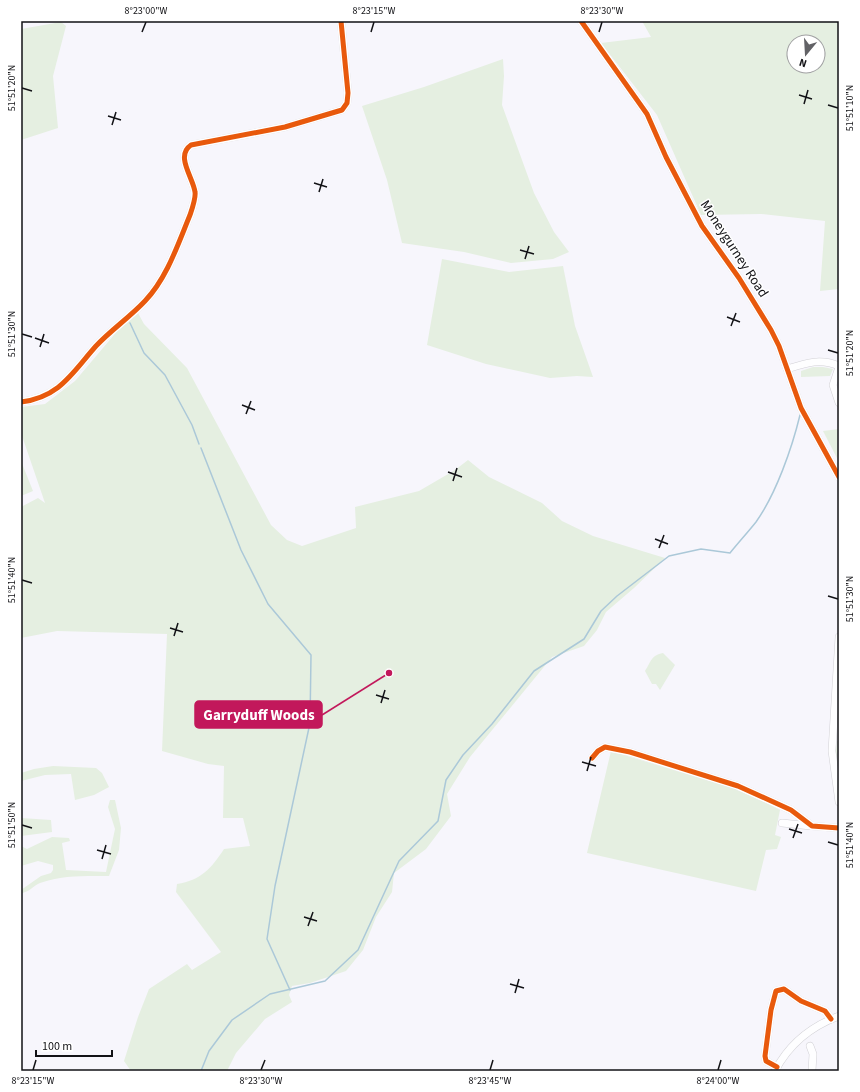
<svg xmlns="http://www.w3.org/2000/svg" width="860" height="1092" viewBox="0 0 860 1092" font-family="'Source Sans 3',sans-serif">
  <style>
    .green { fill: #e5efe1; fill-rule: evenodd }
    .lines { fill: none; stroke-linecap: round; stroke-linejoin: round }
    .stream { stroke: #abc8d8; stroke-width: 1.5 }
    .minor-casing { stroke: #d2d1d6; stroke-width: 8 }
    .minor { stroke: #fefeff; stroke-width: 7 }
    .cycleway-casing { stroke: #fff; stroke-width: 8 }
    .cycleway { stroke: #e8590c; stroke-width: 5 }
    .ticks { fill: none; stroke: #121216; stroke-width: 1.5 }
    .labels { text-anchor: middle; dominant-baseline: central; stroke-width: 3; stroke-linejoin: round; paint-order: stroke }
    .street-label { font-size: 14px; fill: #121216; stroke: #fff }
    .leader { fill: none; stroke: #c2185b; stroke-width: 1.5 }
    .callout-dot { fill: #c2185b; stroke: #fff; stroke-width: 1.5 }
    .callout { fill: #c2185b; stroke: #c2185b; stroke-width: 1.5 }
    .callout-label { font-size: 15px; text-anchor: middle; font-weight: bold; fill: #fff }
    .neatline { fill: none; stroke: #121216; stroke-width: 1.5 }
    .ticks-label { font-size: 10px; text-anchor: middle; fill: #121216 }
  </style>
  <rect width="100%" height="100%" fill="#f7f6fc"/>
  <g class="green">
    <path d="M642,21H839V289L820,291L825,221L761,214L701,215L657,115L601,43L651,37ZM794,42H818V66H794Z"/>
    <path d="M61,22L66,26L53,76L58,128L21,140V29Z"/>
    <path d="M503,59L504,76L502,105L534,193L554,232L569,252L553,259L511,263L464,252L402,243L387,180L362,106L424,87Z"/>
    <path d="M442,259L509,272L563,266L575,326L593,377L577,376L550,378L486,364L427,345Z"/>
    <path d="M138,313L144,324L187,368L271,525L287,540L302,546L356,528L355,507L419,491L455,470L468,460L489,477L542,503L562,521L593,536L665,558L634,588L606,612L597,630L584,646L552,657L470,757L447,794L451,816L426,849L394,873L392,892L376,917L363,950L346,971L310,983L292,986L289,995L292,1002L265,1019L236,1053L227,1071H131L124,1061L138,1017L149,989L187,964L192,970L221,952L176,892L177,884C201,880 211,869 224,849L250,846L243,818H223L224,766L208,764L162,751L167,634L57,631L21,638V507L38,498L45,503L21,433V407L45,404L75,381L119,329Z"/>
    <path d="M813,367H823L833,369L830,376L801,377V371Z"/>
    <path d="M839,429V462L823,431Z"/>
    <path d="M21,461L33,491L21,496Z"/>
    <path d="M663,653L675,665L660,690L656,684H652L645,671C651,662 651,655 663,653Z"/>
    <path d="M837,741H839V781L835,758Z"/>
    <path d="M611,751L743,791L780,810L775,835L781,837L777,849L766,850L756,891L587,853Z"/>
    <path d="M53,766L96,768L102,773L109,787L94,795L75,800L71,774L45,775L21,781V773L34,769Z"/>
    <path d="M110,800H115L121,828L119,850L109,876C86,876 62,875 40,883C33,886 28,893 21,893V890L41,876L51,873L53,870V865L38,861L21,866V846L27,849L52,837L69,838L70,841L62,843L66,870L106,872L115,829L108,807Z"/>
    <path d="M21,818L51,820L52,832L21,836Z"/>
  </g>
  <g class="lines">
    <g class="stream">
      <path d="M130,323L144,353L165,375L192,425L199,444"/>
      <path d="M201,448L241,550L268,604L311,655L310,723L275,886L267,939L290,990"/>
      <path d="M201,1071L209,1051L232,1020L270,994L325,981L358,950L399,861L438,821L446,780L463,755L492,724L534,671L584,639L601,611L617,596L669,556L701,549L730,553C739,542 748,532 756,522C776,494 792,448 800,415"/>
    </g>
    <defs>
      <g id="minor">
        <path d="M581,21L647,114L666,157L702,226L739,278L771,330L779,346L801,408L839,477"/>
        <path d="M839,367L833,385L839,403"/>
        <path d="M787,369C806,363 820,358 839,366"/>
        <path d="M21,402C60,397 72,373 96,346C111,330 130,317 145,301C167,278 178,244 190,215C192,209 196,198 195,192C193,177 175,156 191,145L285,127L342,110L347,103L348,93L341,21"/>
        <path d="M839,637L832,751L839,802"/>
        <path d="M592,758L598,751L605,747L630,752L738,786L791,810L812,826L839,828"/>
        <path d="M782,823L811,826"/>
        <path d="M810,1046L813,1054L812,1071"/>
        <path d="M777,1067L766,1061L765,1056L771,1010L776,991L784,989L801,1001L825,1011L831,1019"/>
        <path d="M775,1071C789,1044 812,1026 839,1016"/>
      </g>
    </defs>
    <use href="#minor" class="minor-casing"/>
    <use href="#minor" class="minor"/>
    <defs>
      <g id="cycleway">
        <path d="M581,21L647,114L666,157L702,226L739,278L771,330L779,346L801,408L839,477"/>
        <path d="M21,402C60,397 72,373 96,346C111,330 130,317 145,301C167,278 178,244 190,215C192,209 196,198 195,192C193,177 175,156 191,145L285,127L342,110L347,103L348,93L341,21"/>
        <path d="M592,758L598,751L605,747L630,752L738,786L791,810L812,826L839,828"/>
        <path d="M777,1067L766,1061L765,1056L771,1010L776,991L784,989L801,1001L825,1011L831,1019"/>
      </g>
    </defs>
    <use href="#cycleway" class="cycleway-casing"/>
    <use href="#cycleway" class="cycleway"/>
  </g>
  <path class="ticks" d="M142,32L146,22M371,32L374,22M599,32L602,22M22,88L32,91M799,95L812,99M804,104L808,90M828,105L838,108M108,116L121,120M112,125L116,112M314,183L327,187M319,192L323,179M520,250L534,254M525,259L529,246M727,317L740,322M731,326L736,313M22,334L32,337M35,338L49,343M40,347L44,334M828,350L838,353M242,405L255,410M246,414L251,401M448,472L462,477M453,481L457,468M655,539L668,544M659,548L664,535M22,580L32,583M828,596L838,599M170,628L183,632M174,636L178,623M376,695L389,699M381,703L385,690M582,762L596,766M587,771L591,757M22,825L32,828M789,829L802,833M793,838L798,824M828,842L838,845M97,850L111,854M102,859L106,845M304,917L317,921M308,926L313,912M510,984L524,988M515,993L519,979M33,1070L36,1060M261,1070L265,1060M490,1070L493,1060M718,1070L721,1060"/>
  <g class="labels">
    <g class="street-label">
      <text transform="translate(734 249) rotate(57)">Moneygurney Road</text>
    </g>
  </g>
  <path class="leader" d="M389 673L322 715"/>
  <circle class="callout-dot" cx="389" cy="673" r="4"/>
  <rect class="callout" x="195" y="701" width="127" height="27" rx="4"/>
  <g class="callout-label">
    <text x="259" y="720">Garryduff Woods</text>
  </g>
  <rect width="860" height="1092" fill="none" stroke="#ffffff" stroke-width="44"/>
  <g transform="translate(806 54) rotate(198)"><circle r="19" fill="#ffffff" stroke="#a0a0a2"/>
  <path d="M0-3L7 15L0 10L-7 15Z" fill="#626266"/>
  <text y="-6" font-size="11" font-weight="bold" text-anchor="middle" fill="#121216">N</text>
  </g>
  <path d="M36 1050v6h76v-6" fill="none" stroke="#121216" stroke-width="2"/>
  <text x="42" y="1050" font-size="12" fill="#121216" stroke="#ffffff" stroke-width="3" paint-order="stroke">100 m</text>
  <rect x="22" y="22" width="816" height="1048" class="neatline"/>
  <g class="ticks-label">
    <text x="146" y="14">8°23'00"W</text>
    <text x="374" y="14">8°23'15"W</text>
    <text x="602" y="14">8°23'30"W</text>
    <text transform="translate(11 88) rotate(-90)" y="4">51°51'20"N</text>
    <text transform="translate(849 108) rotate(-90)" y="4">51°51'10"N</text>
    <text transform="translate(11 334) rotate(-90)" y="4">51°51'30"N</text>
    <text transform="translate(849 353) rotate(-90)" y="4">51°51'20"N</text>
    <text transform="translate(11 580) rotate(-90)" y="4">51°51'40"N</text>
    <text transform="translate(849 599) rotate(-90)" y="4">51°51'30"N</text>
    <text transform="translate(11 825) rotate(-90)" y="4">51°51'50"N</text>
    <text transform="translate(849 845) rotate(-90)" y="4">51°51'40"N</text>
    <text x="33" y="1084">8°23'15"W</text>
    <text x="261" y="1084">8°23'30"W</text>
    <text x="490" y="1084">8°23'45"W</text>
    <text x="718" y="1084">8°24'00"W</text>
  </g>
</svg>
